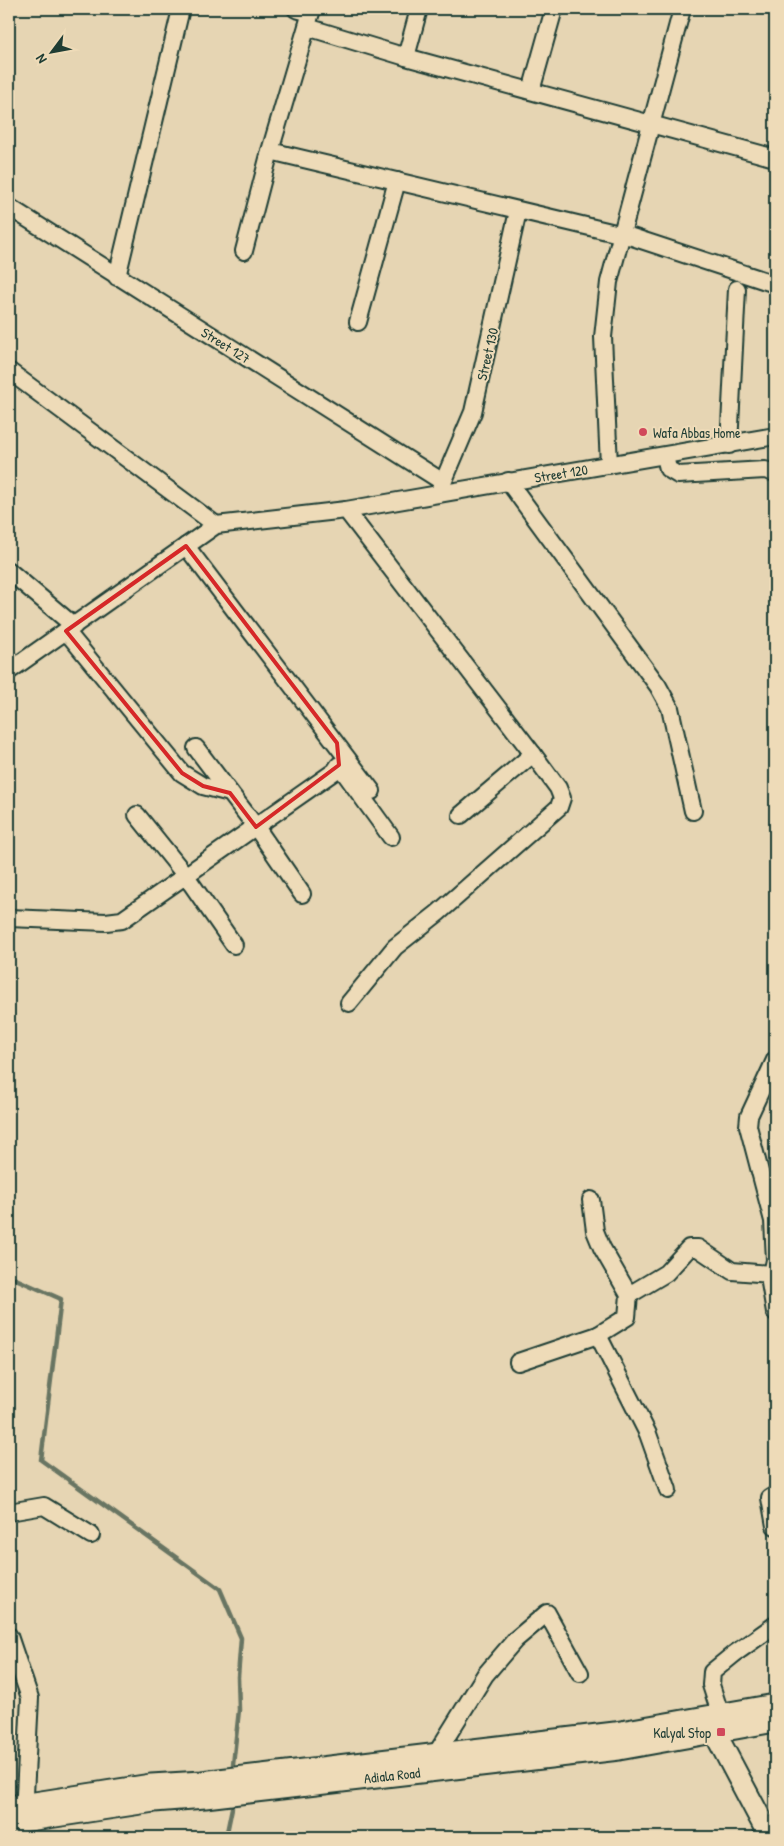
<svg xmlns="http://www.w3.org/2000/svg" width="784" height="1846" viewBox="0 0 784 1846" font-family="'Patrick Hand',sans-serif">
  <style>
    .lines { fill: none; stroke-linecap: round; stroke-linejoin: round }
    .stream { stroke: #687462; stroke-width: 4.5 }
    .minor-casing { stroke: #1f3d34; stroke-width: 20 }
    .major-casing { stroke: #1f3d34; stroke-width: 25 }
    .minor { stroke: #eedbb8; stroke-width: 16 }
    .major { stroke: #eedbb8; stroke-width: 21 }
    .marked { fill: none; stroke: #d62828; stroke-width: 4; stroke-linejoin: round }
    .poi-dot { fill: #d1495b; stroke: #eedbb8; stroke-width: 2 }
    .labels { text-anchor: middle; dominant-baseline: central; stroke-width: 4; stroke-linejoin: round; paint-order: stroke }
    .street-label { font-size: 14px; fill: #1f3d34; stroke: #eedbb8 }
    .poi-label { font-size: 14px; fill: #1f3d34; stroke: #eedbb8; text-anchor: start }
  </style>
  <rect width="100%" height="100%" fill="#e6d5b3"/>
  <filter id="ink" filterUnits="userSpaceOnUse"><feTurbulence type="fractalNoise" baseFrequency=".02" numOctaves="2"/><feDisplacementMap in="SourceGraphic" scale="10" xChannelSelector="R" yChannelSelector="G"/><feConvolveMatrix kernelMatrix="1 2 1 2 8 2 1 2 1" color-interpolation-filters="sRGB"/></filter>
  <g filter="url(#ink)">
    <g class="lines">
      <g class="stream">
        <path d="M9,1276L61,1299L41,1460L220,1589L241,1638L238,1677L239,1710L233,1765"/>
        <path d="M226,1837L232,1808"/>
      </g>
      <defs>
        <g id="minor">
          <path d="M296,9L311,13"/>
          <path d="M307,27L406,57L775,158"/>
          <path d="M406,57L419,9"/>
          <path d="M531,91L554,9"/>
          <path d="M270,151L632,237L775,284"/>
          <path d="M9,207L443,482"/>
          <path d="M244,251L270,151L312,9"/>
          <path d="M117,277L181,9"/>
          <path d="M358,322L397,181"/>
          <path d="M9,371L216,525"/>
          <path d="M729,445L737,289"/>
          <path d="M665,456L668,469L678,475L765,470L775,473"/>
          <path d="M609,465L603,337L609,282L682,9"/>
          <path d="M508,481L658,686L670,708L693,811"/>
          <path d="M439,492L473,412L518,211"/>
          <path d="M346,510L775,436"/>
          <path d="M186,546L372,791"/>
          <path d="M9,571L74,626"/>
          <path d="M66,631L182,773L203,786L230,793"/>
          <path d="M9,671L216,525L346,510L533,754L558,788L562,798L559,807L438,913L395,947L349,1003"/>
          <path d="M196,748L256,827L302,894"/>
          <path d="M137,815L186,876L234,945"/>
          <path d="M461,815L533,754"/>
          <path d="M9,918L106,922L122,920L335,771L339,765L391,837"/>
          <path d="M775,1060L749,1116L748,1126L773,1221L775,1260L770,1283L775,1312"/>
          <path d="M629,1295L666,1273L689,1248H698L732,1271L771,1274"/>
          <path d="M598,1335L648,1434L668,1490"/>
          <path d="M518,1362L598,1335L627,1317L629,1295L602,1248L595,1231L591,1200"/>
          <path d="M775,1495L770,1498L775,1526"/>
          <path d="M9,1512L44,1506L91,1535"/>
          <path d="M9,1636L30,1698L24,1814"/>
          <path d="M721,1716L711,1685L712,1672L734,1654L775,1625"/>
          <path d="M436,1754L485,1675L515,1640L547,1613L580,1673"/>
        </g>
        <g id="major">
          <path d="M711,1721L715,1733L770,1837"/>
          <path d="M9,1807L151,1785L202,1782L615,1733L775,1705"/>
          <path d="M9,1823L154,1801L205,1797L619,1749L775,1721"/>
        </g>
      </defs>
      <use href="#minor" class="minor-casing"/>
      <use href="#major" class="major-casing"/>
      <use href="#minor" class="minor"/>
      <use href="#major" class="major"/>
    </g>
  </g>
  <path class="marked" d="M186,546L337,743L339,765L256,827L230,793L203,786L182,773L66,631Z"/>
  <g class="poi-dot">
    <circle cx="643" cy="432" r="5"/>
    <rect x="716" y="1727" width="10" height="10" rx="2.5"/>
  </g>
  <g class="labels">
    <g class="street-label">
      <text transform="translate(226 345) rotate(32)">Street 127</text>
      <text transform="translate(487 354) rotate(-77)">Street 130</text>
      <text transform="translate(561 473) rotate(-9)">Street 120</text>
      <text transform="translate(392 1775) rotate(-6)">Adiala Road</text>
    </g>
    <g class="poi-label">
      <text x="653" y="432">Wafa Abbas Home</text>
      <text x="711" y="1732" text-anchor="end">Kalyal Stop</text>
    </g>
  </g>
  <rect width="784" height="1846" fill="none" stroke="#eedbb8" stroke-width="30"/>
  <rect x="15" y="15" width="754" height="1816" fill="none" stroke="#1f3d34" stroke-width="2" filter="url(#ink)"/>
  <g transform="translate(52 52) rotate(238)" stroke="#eedbb8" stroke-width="4" paint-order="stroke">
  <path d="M0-4L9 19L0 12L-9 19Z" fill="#1f3d34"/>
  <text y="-8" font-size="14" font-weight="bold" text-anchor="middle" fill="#1f3d34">N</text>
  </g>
</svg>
